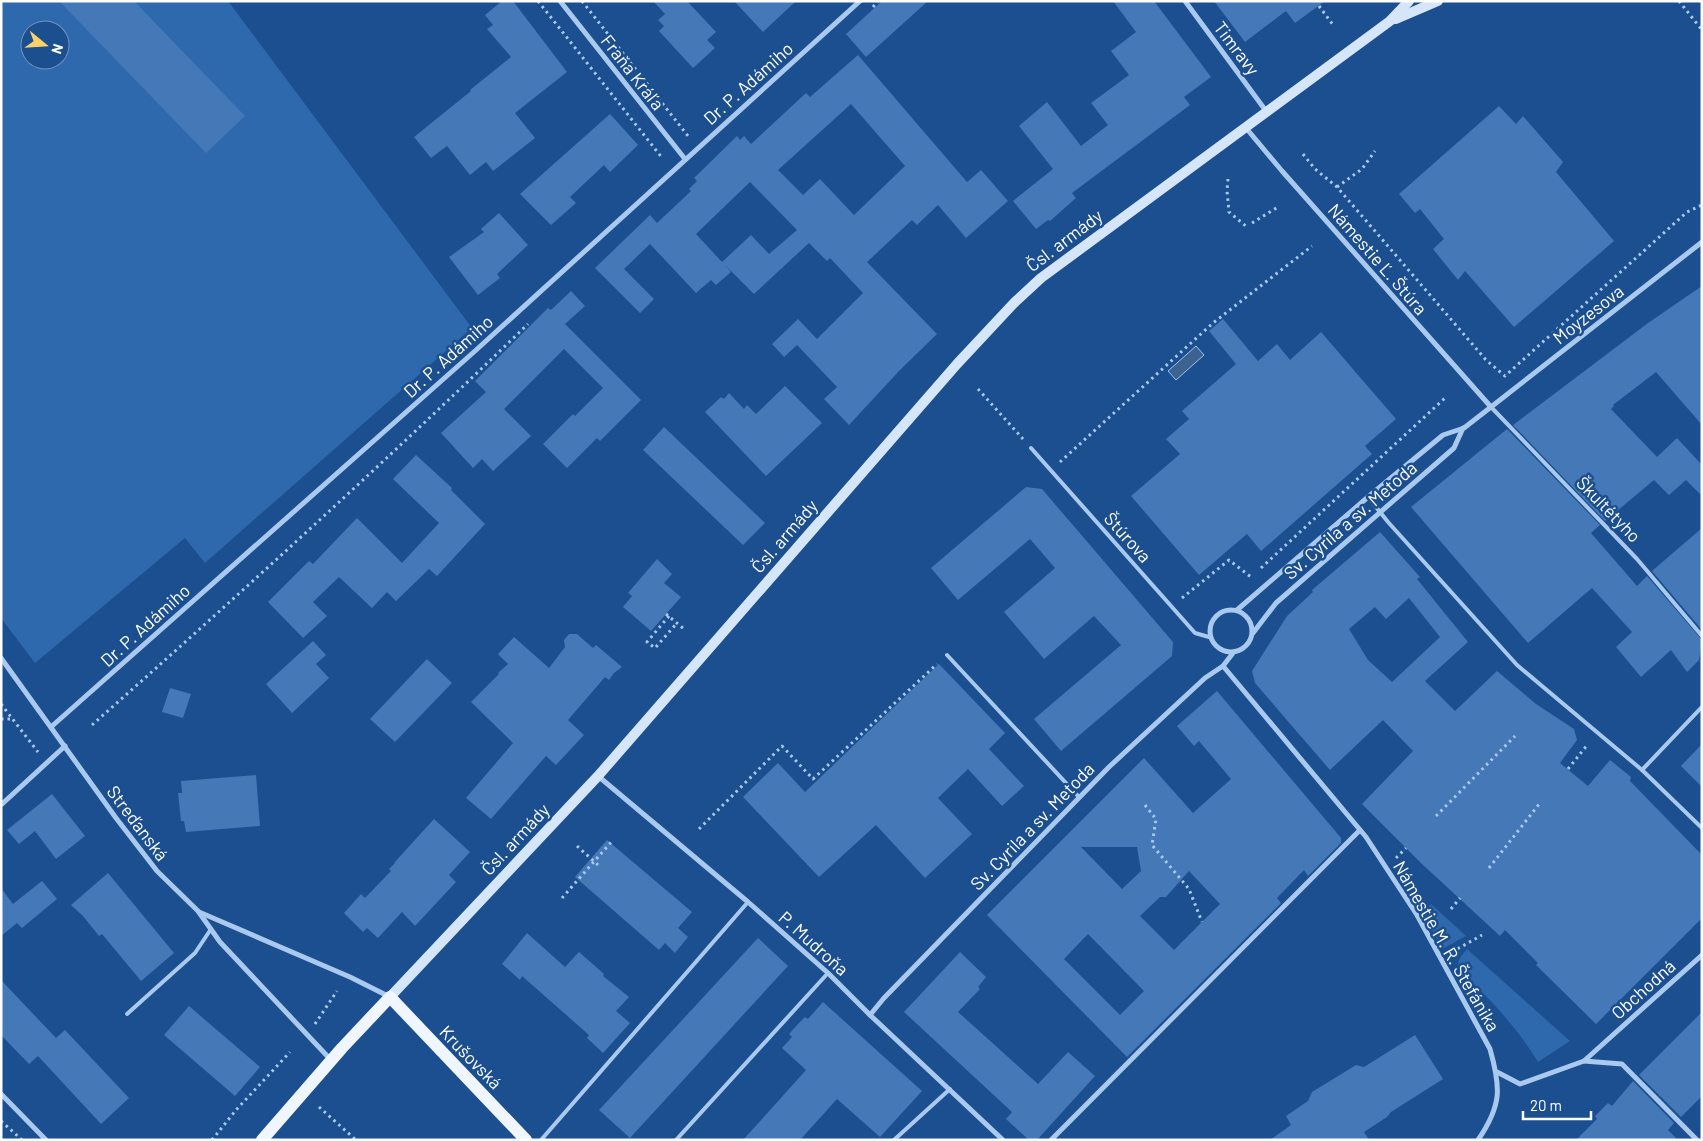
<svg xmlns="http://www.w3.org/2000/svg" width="1703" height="1141" viewBox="0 0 1703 1141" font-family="Barlow,sans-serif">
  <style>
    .green { fill: #2e69ad; fill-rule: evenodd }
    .water { fill: #3c6290; stroke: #9cc4f0 }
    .building { fill: #4478b7; fill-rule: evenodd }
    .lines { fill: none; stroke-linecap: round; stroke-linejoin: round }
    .path { stroke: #a9c9ee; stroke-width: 3; stroke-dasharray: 2.5 4; stroke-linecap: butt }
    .lane { stroke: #a9c9ee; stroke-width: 4 }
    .street { stroke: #a9c9ee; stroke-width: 5 }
    .secondary { stroke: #d6e6fa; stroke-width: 10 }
    .primary { stroke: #f0f6ff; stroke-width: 12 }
    .labels { text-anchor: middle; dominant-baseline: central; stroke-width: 5; stroke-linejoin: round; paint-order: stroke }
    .street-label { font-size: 18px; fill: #fff; stroke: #1b4f8f }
  </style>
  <rect width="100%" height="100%" fill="#1b4f8f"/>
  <g class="green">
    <path d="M1,1H228L472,328L205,563L185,538L35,663L1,618ZM30,30H60V60H30Z"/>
    <path d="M1431,904L1466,936L1442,949L1423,913Z"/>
    <path d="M1467,949L1570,1041L1538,1062C1516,1026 1491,1000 1460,971C1455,961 1461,957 1467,949Z"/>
  </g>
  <path class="water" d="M1196,346L1204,355L1176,380L1168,371Z"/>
  <g class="building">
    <path d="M59,1H134L245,116L206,153Z"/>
    <path d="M502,1H513L567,72L515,113L535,138L493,171L486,162L470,175L447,146L431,158L414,137L471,91L470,90L511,57L487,29L493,25L485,15Z"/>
    <path d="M653,1H687L716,32L707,40L715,48L693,68L659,31L664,26L658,20L665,14Z"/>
    <path d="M734,1H796L763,32Z"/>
    <path d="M882,1H928L866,57L846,34Z"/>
    <path d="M1113,1H1154L1211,77L1184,97L1190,105L1072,193L1076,198L1050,221L1048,220L1036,229L1013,201L1053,169L1019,126L1047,102L1081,146L1108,125L1091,103L1129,75L1111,51L1136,32Z"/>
    <path d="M1214,1H1325L1295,23L1286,11L1245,42Z"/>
    <path d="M858,55L967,182L981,170L1008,201L966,238L938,205L917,225L912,220L867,262L937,334L899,371L849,425L824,399L837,387L797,345L784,357L772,344L798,319L817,339L863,293L830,258L827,261L809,243L754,294L725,265L731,272L716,285L711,280L696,293L650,244L624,269L654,299L640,313L595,268L650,215L657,223L691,191L689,189L697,181L694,178L737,136L740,140L744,136L751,144L806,93L810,97ZM851,104L905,166L854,215L820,179L803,195L778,170ZM750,182L797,230L769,254L751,235L722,262L696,234Z"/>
    <path d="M1499,106L1516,124L1523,116L1563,162L1556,172L1614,241L1514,327L1465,271L1458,280L1433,249L1444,239L1420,209L1415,213L1399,194Z"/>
    <path d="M610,114L638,145L610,172L604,165L570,197L576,203L551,225L520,194Z"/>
    <path d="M499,213L528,245L497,274L500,278L478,295L449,257L484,232L481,229Z"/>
    <path d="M1702,286V425L1656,372L1613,405L1614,406L1611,409L1657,457L1677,438L1702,465V496L1686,480L1669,495L1654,480L1605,521L1513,425L1648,323Z"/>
    <path d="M571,291L585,306L565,324L641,400L600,441L597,438L567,468L543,444L573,414L575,416L603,388L564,349L504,409L531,436L493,471L482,459L473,468L441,433L486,392L475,381L548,308L551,310Z"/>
    <path d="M1223,319L1258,361L1277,344L1290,360L1321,332L1396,419L1365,446L1372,454L1261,551L1247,534L1199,575L1131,496L1180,454L1166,439L1189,419L1182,411L1236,364L1209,331Z"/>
    <path d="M785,386L822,423L766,476L705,412L721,397L724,399L729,393L744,409L747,405L756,414Z"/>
    <path d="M664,427L765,523L743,545L643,450Z"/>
    <path d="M1507,429L1600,525L1591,533L1637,586L1647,576L1702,640L1699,660L1687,672L1671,650L1641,677L1616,647L1632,632L1592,588L1528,643L1411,507Z"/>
    <path d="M416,455L452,488L451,490L485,524L437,576L429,569L396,601L387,592L372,608L339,577L313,602L327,616L303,638L268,602L309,561L313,564L357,518L402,563L439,523L393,479Z"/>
    <path d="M1026,487L1042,489L1173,642L1172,656L1061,751L1034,719L1121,645L1094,616L1044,659L1004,612L1055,568L1030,539L958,600L931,568Z"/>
    <path d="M1702,528V630L1652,571Z"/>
    <path d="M1380,532L1420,577L1417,579L1468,642L1425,681L1455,711L1497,671L1536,704L1574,729L1577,740L1560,763L1588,786L1610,760L1631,777L1630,781L1702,855V918L1596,1024L1536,965L1538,963L1505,930L1500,936L1422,864L1362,804L1413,751L1383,720L1330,770L1255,683L1252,671L1287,616L1313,592L1312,590ZM1409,598L1440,637L1392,682L1368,660L1349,629L1375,607L1386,619Z"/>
    <path d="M657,559L672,574L664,583L681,597L651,631L623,607L632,596L628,593Z"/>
    <path d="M569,634H577L593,648L596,645L622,667L614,673L609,680L605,677L568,720L584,735L556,765L546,756L491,819L466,798L513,743L471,702L499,674L498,673L508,664L498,654L514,637L549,668L565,647L564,640Z"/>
    <path d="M313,641L326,655L316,664L329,678L292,713L266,684Z"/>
    <path d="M427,659L452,683L395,742L370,719Z"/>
    <path d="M939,664L1005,733L989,749L1024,786L1002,806L968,769L938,798L972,834L925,878L876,825L819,877L743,797L778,763L805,792Z"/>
    <path d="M170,688L191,694L183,718L162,712Z"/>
    <path d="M1217,691L1341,838V843L1308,876L1304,870L1277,898L1281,903L1127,1057L987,915L1144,758L1193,813L1231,779L1199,741L1194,746L1177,726ZM1081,847H1137L1141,871L1122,889ZM1189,871L1220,904L1174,950L1140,916L1160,897H1166ZM1088,934L1144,991L1120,1015L1064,959Z"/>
    <path d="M1702,744V787L1681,766Z"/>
    <path d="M256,775L260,826L186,832L184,821H181L178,793H182L181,781Z"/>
    <path d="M52,794L85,836L56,859L35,831L19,844L7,830Z"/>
    <path d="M434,819L470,852L449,875L456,882L415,926L402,912L378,938L367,928L363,932L344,913L361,894L365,898L391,871L389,869L395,863H394Z"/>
    <path d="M607,840L692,912L678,928L688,937L675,953L665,943L659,950L575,877Z"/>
    <path d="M108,873L174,953L141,981L102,934L99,936L83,916L71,905Z"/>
    <path d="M42,881L57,899L22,928L17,923L1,936V888L13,904Z"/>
    <path d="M527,933L565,967L579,952L604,974L603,976L629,997L616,1011L630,1023L603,1053L587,1038L589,1035L522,976L520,980L502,964Z"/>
    <path d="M758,938L788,966L630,1138L599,1110Z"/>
    <path d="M960,952L986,977L978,987L980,989L958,1012L1038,1084L1068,1052L1095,1076L1037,1140H1029L1006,1119L1012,1112L904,1012Z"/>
    <path d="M1,980L56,1038L65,1030L129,1098L101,1124L38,1056L29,1064L1,1035Z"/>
    <path d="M823,1002L922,1091L880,1137L837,1099L800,1140H743L806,1070L782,1048L792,1037L789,1034L799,1023L805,1017L808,1019Z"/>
    <path d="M189,1006L260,1067L235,1096L164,1035Z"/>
    <path d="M1702,1012V1096L1681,1117L1639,1075Z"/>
    <path d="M1415,1035L1443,1079L1391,1112L1387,1117L1364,1132L1369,1140H1270L1291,1125L1286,1116L1308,1101L1312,1092L1356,1065L1364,1067Z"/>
    <path d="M1633,1081L1674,1123L1668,1130L1678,1140H1576L1597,1119L1595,1116L1608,1103L1612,1106Z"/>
  </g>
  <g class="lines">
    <g class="path">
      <path d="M538,1L663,159"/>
      <path d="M582,1L688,136"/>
      <path d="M1679,1L1702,30"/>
      <path d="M1319,6L1333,25"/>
      <path d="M873,7L878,1"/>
      <path d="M1303,154L1315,169L1337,187L1486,360L1505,376L1687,212L1702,205"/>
      <path d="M1228,179L1227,191L1229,212L1247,227"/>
      <path d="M1337,187L1362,169L1375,151"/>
      <path d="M1252,223L1278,207"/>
      <path d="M978,389L1023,439"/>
      <path d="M1060,462L1213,323L1312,246"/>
      <path d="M1261,568L1445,398"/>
      <path d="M1182,598L1229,560L1251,577L1253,576"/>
      <path d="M666,614L684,629"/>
      <path d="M669,616L647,642L655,648L677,623"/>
      <path d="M1,704L38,752"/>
      <path d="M1,719H12"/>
      <path d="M92,725C240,594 386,461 528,324"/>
      <path d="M1568,769L1588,744"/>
      <path d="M1145,805L1156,819L1152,845L1189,889L1202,922"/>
      <path d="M1436,816L1515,736"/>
      <path d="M699,829L782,746L813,779L937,664"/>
      <path d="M577,846L598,865"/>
      <path d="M1396,858L1406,848"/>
      <path d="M1489,868L1540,803"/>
      <path d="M562,898L613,840"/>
      <path d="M1451,909L1460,898"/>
      <path d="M1452,952L1482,935"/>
      <path d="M315,1024L337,991"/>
      <path d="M319,1107L356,1140"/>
      <path d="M1,1121L22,1140"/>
      <path d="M212,1140L236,1110L290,1052"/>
    </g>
    <g class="lane">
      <path d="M1491,407L1637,559L1702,636"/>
      <path d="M1031,448L1195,633L1209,637"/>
      <path d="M1368,497L1388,522L1517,665L1642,770L1702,828"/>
      <path d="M947,655L1079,797"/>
      <path d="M1642,770L1702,707"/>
      <path d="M127,1014L195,953L211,929"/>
      <path d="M541,1140L748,902"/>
      <path d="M676,1140L828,973"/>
      <path d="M894,1140L950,1089"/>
    </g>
    <g class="street">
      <path d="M560,1L685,159"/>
      <path d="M1185,1L1266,111"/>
      <path d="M1246,128L1282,171L1491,407"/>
      <circle cx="1231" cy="631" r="21"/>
      <path d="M1237,610L1368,497L1443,435L1464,428L1491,407L1702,242"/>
      <path d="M1253,633L1276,603L1454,448L1463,428"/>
      <path d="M1233,653L1223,666L1366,837L1417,915L1490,1049C1501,1088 1502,1105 1478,1140"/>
      <path d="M1,658L116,818L157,871L198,911L220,942L331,1060"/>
      <path d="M51,727L475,351L860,1"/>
      <path d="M598,776L748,902L828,973L870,1015L1003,1140"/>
      <path d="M1,805L65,746"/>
      <path d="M199,912L350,977L390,997"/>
      <path d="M870,1015L884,998L1109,767L1205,678L1223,666"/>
      <path d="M1584,1061L1622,1064L1697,1140"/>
      <path d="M1497,1072L1520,1084L1584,1061L1702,955"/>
      <path d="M1,1094L46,1140"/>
      <path d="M1051,1140L1360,830"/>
    </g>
    <g class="secondary">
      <path d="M1396,19L1438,1"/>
      <path d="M390,997L598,776L957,364L1015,302L1041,278L1390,21L1409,1"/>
    </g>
    <path class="primary" d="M262,1140L342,1048L390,997L526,1140"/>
  </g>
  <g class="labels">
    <g class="street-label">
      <text transform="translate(1237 48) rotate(53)">Timravy</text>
      <text transform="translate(633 72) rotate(52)">Fraňa Kráľa</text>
      <text transform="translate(748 83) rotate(-42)">Dr. P. Adámiho</text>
      <text transform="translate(1064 240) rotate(-37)">Čsl. armády</text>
      <text transform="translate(1378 259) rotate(49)">Námestie Ľ. Štúra</text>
      <text transform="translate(1588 314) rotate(-38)">Moyzesova</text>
      <text transform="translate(448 356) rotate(-42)">Dr. P. Adámiho</text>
      <text transform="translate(1609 509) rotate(46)">Škultétyho</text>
      <text transform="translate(1350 520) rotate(-41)">Sv. Cyrila a sv. Metoda</text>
      <text transform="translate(784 536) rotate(-49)">Čsl. armády</text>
      <text transform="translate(1128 537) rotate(48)">Štúrova</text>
      <text transform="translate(145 625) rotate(-42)">Dr. P. Adámiho</text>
      <text transform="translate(138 823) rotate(53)">Streďanská</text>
      <text transform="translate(1032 826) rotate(-46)">Sv. Cyrila a sv. Metoda</text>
      <text transform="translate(515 839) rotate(-47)">Čsl. armády</text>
      <text transform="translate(814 943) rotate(42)">P. Mudroňa</text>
      <text transform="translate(1447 946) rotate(60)">Námestie M. R. Štefánika</text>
      <text transform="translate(1643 989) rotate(-42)">Obchodná</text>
      <text transform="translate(471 1057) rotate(46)">Krušovská</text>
    </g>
  </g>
  <rect width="1703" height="1141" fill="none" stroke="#ffffff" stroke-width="5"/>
  <g transform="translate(45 45) rotate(108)"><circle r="24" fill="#1b4f8f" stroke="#7695bc"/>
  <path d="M0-4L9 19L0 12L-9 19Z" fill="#ffd166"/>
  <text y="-8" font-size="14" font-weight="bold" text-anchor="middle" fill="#ffffff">N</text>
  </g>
  <path d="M1523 1111v8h68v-8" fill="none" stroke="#ffffff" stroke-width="2.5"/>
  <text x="1530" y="1111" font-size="15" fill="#ffffff" stroke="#1b4f8f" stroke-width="4" paint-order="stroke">20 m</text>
</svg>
